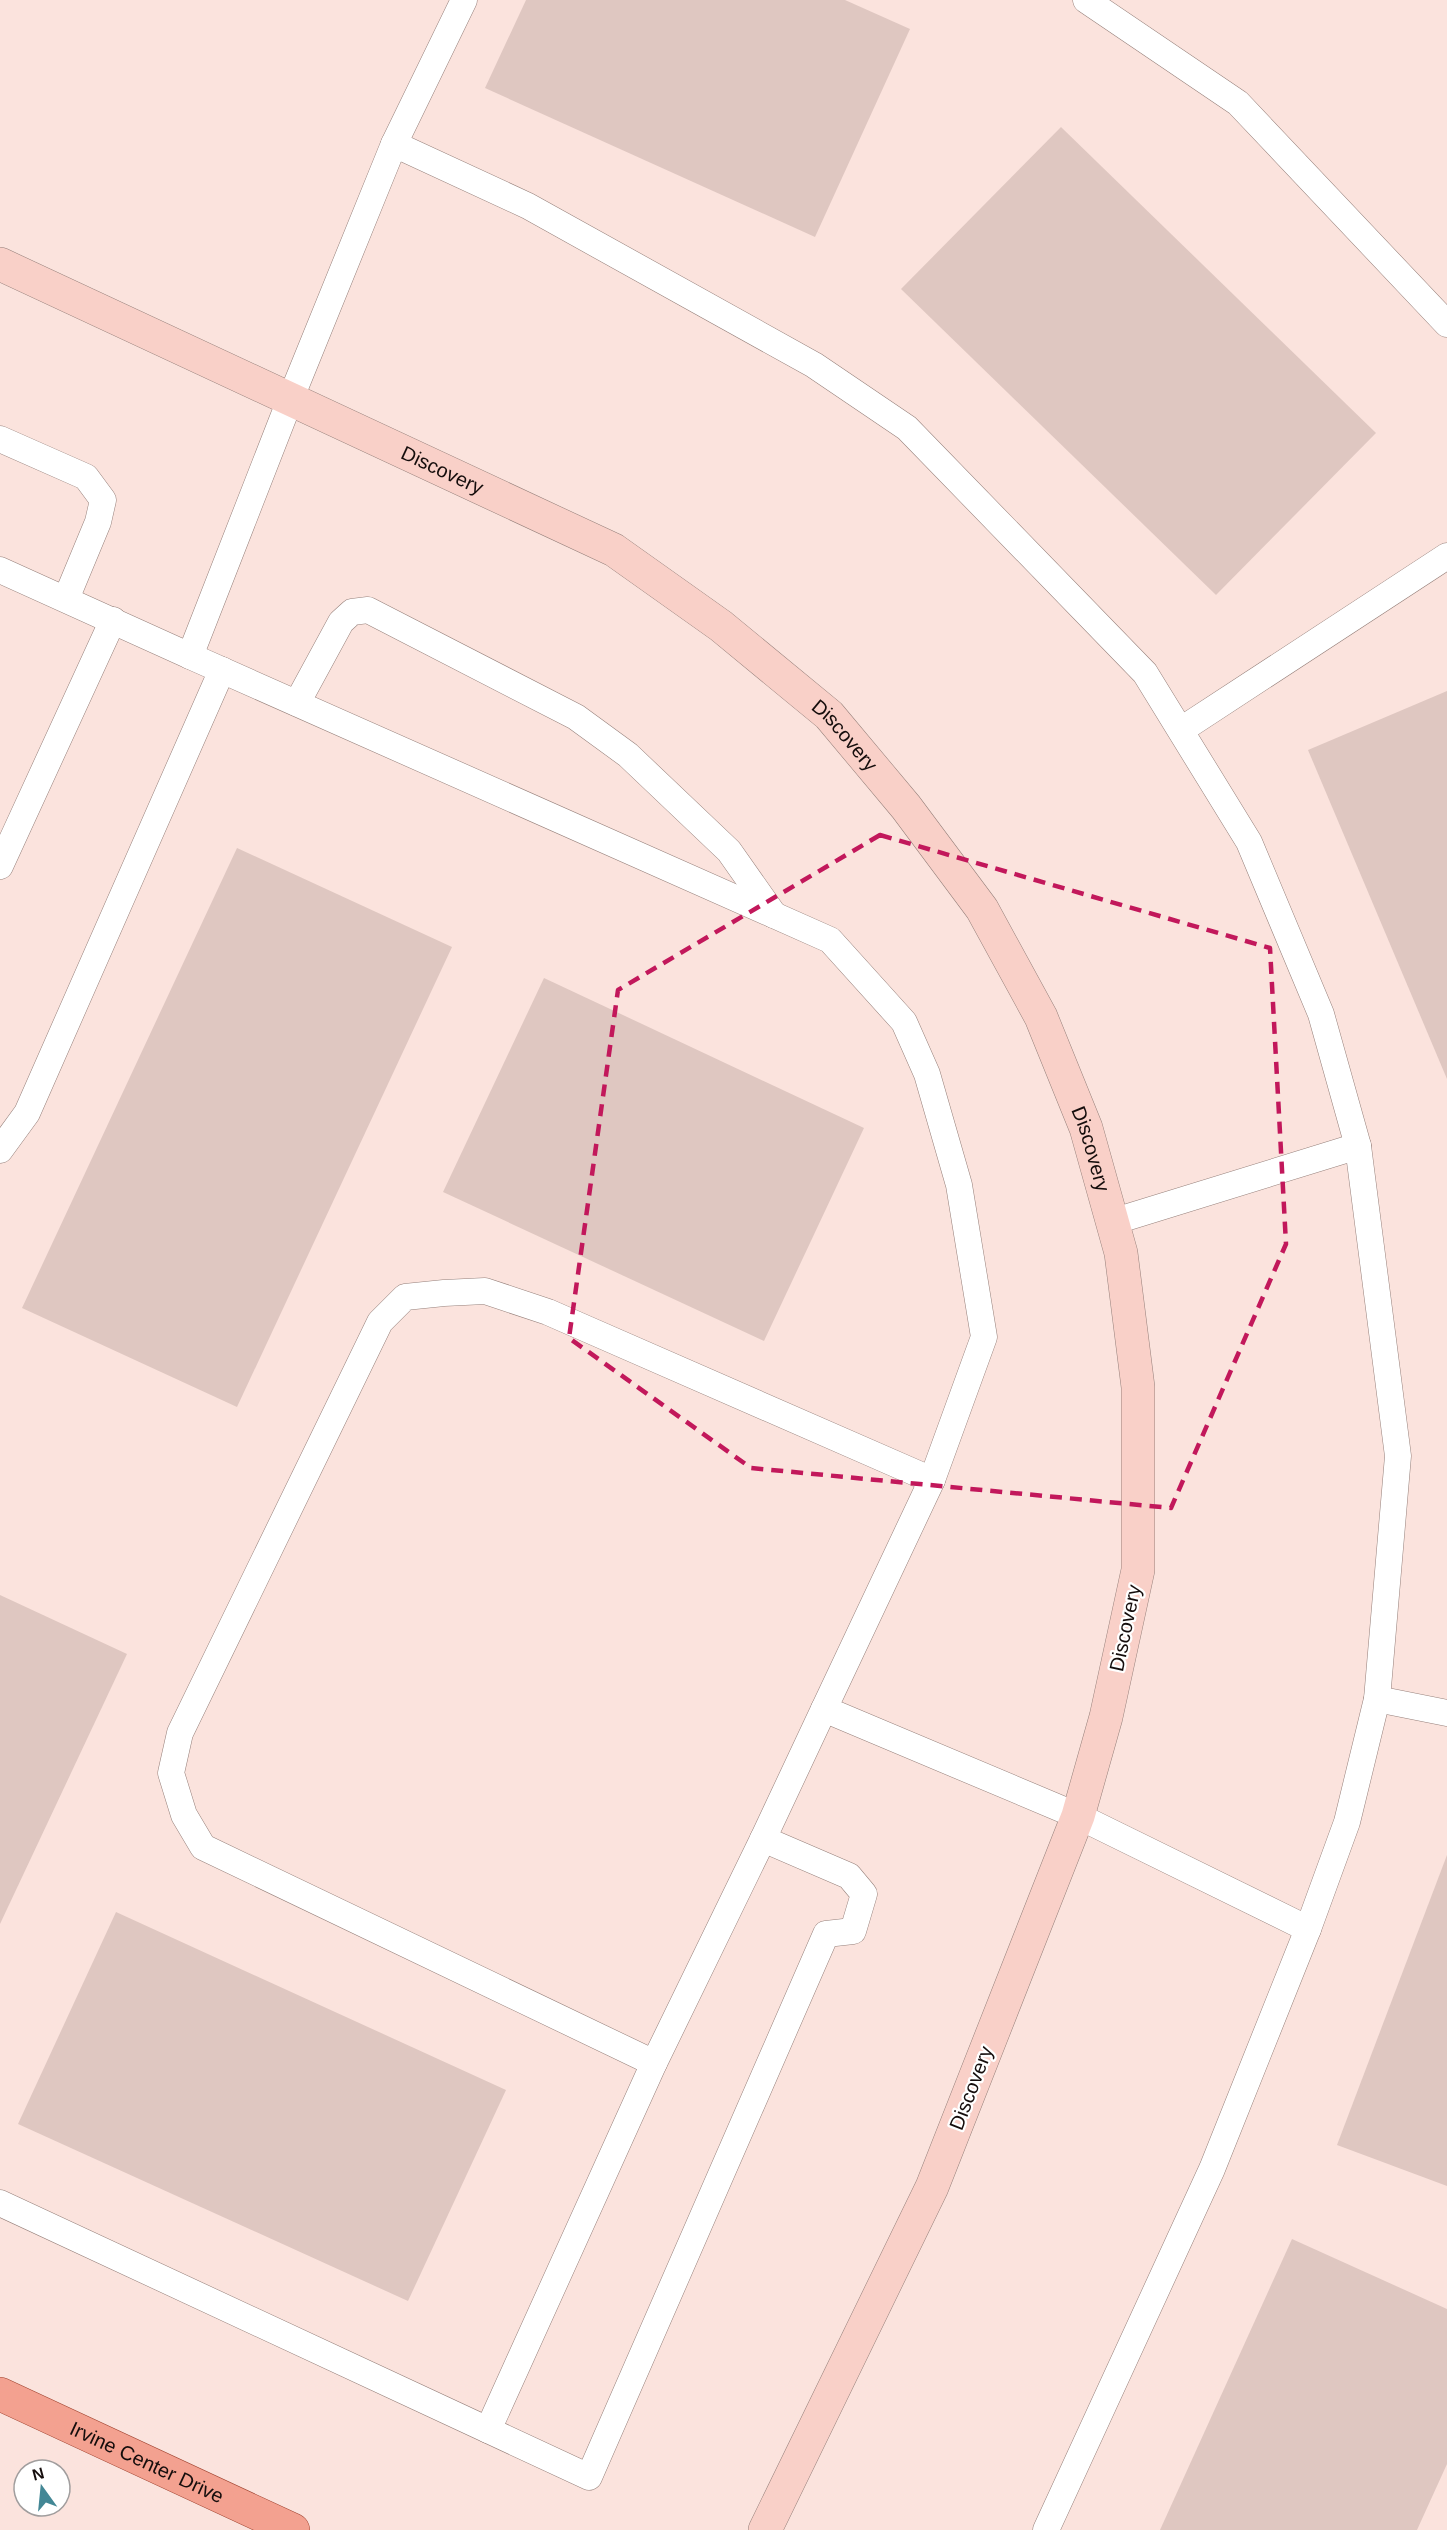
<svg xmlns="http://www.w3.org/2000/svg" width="1447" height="2530" viewBox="0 0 1447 2530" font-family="Arial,sans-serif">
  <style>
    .building { fill: #dfc7c1 }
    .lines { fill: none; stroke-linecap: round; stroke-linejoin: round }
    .lane-casing { stroke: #96807b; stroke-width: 27 }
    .secondary-casing { stroke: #96807b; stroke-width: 34 }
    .primary-casing { stroke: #a04532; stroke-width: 34 }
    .lane { stroke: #fff; stroke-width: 26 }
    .secondary { stroke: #f9d0c8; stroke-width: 33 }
    .primary { stroke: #f3a190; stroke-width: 33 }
    .marked { fill: none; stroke: #c2185b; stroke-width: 4.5; stroke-dasharray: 12 8; stroke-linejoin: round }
    .labels { text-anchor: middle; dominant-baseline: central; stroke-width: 4.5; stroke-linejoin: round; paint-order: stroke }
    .street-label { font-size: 20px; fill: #150d0c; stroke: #fff }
  </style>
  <rect width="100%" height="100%" fill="#fbe3dd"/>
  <g class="building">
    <path d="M526,0H845L910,29L815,237L485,88Z"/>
    <path d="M1061,127L1376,433L1216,595L901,289Z"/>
    <path d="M1447,691V1079L1308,750Z"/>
    <path d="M237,848L452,947L237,1407L22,1308Z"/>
    <path d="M544,978L864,1128L764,1341L443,1192Z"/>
    <path d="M0,1595L127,1654L0,1924Z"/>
    <path d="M1447,1855V2186L1337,2145Z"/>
    <path d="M116,1912L506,2090L408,2301L18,2124Z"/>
    <path d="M1292,2239L1447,2309V2464L1417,2530H1160Z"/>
  </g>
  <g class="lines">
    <defs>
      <g id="lane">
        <path d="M1086,0L1238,103L1447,324"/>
        <path d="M394,144L464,0"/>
        <path d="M0,439L86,477L103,500L98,522L66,599"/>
        <path d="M0,570L190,656L290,400L394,144L528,206L814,365L907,428L1145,673L1249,842L1321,1014L1358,1146"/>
        <path d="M190,656L830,940L904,1022L927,1074L959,1185L984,1337L932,1480L824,1709L1078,1816L1308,1929L1347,1822L1377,1699L1398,1456L1358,1146L1112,1222"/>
        <path d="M297,703L341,622L352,612L368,610L576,717L628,755L729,851L774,915"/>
        <path d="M1181,730L1447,556"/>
        <path d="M0,866L113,620"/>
        <path d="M0,1150L27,1113L222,670"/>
        <path d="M1377,1699L1447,1713"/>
        <path d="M654,2063L203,1847L184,1815L171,1773L180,1733L380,1322L405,1297L444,1293L485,1291L548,1312L932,1480"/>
        <path d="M0,2203L589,2477L826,1934L853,1931L864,1894L849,1876L763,1839L824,1709"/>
        <path d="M488,2430L654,2063L763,1839"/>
        <path d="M1046,2530L1212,2169L1308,1929"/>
      </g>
      <g id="secondary">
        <path id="s1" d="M0,264L614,550L721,626L829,715L906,807L982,909L1041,1017L1086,1128L1121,1253L1138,1387V1570L1106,1717L1078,1816L932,2187L765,2530"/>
      </g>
      <g id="primary">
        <path id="s2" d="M0,2394L293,2530"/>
      </g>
    </defs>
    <use href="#lane" class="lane-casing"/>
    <use href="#secondary" class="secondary-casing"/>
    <use href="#primary" class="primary-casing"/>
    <use href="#lane" class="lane"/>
    <use href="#secondary" class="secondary"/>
    <use href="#primary" class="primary"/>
  </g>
  <path class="marked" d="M880,835L1270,948L1286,1244L1171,1508L751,1468L569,1338L618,990Z"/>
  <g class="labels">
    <g class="street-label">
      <text stroke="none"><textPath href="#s1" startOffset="488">Discovery</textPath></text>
      <text stroke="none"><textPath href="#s1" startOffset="974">Discovery</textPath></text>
      <text stroke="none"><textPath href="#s1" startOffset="1460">Discovery</textPath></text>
      <text transform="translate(1125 1628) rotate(-78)">Discovery</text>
      <text transform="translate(971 2088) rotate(-69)">Discovery</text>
      <text stroke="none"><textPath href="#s2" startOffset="162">Irvine Center Drive</textPath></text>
    </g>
  </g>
  <g transform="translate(42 2488) rotate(345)"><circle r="28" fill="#ffffff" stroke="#a19e9e" stroke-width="1.5"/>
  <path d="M0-4.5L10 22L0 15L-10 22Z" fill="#438795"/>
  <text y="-9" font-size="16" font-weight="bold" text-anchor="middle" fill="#150d0c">N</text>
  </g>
</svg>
